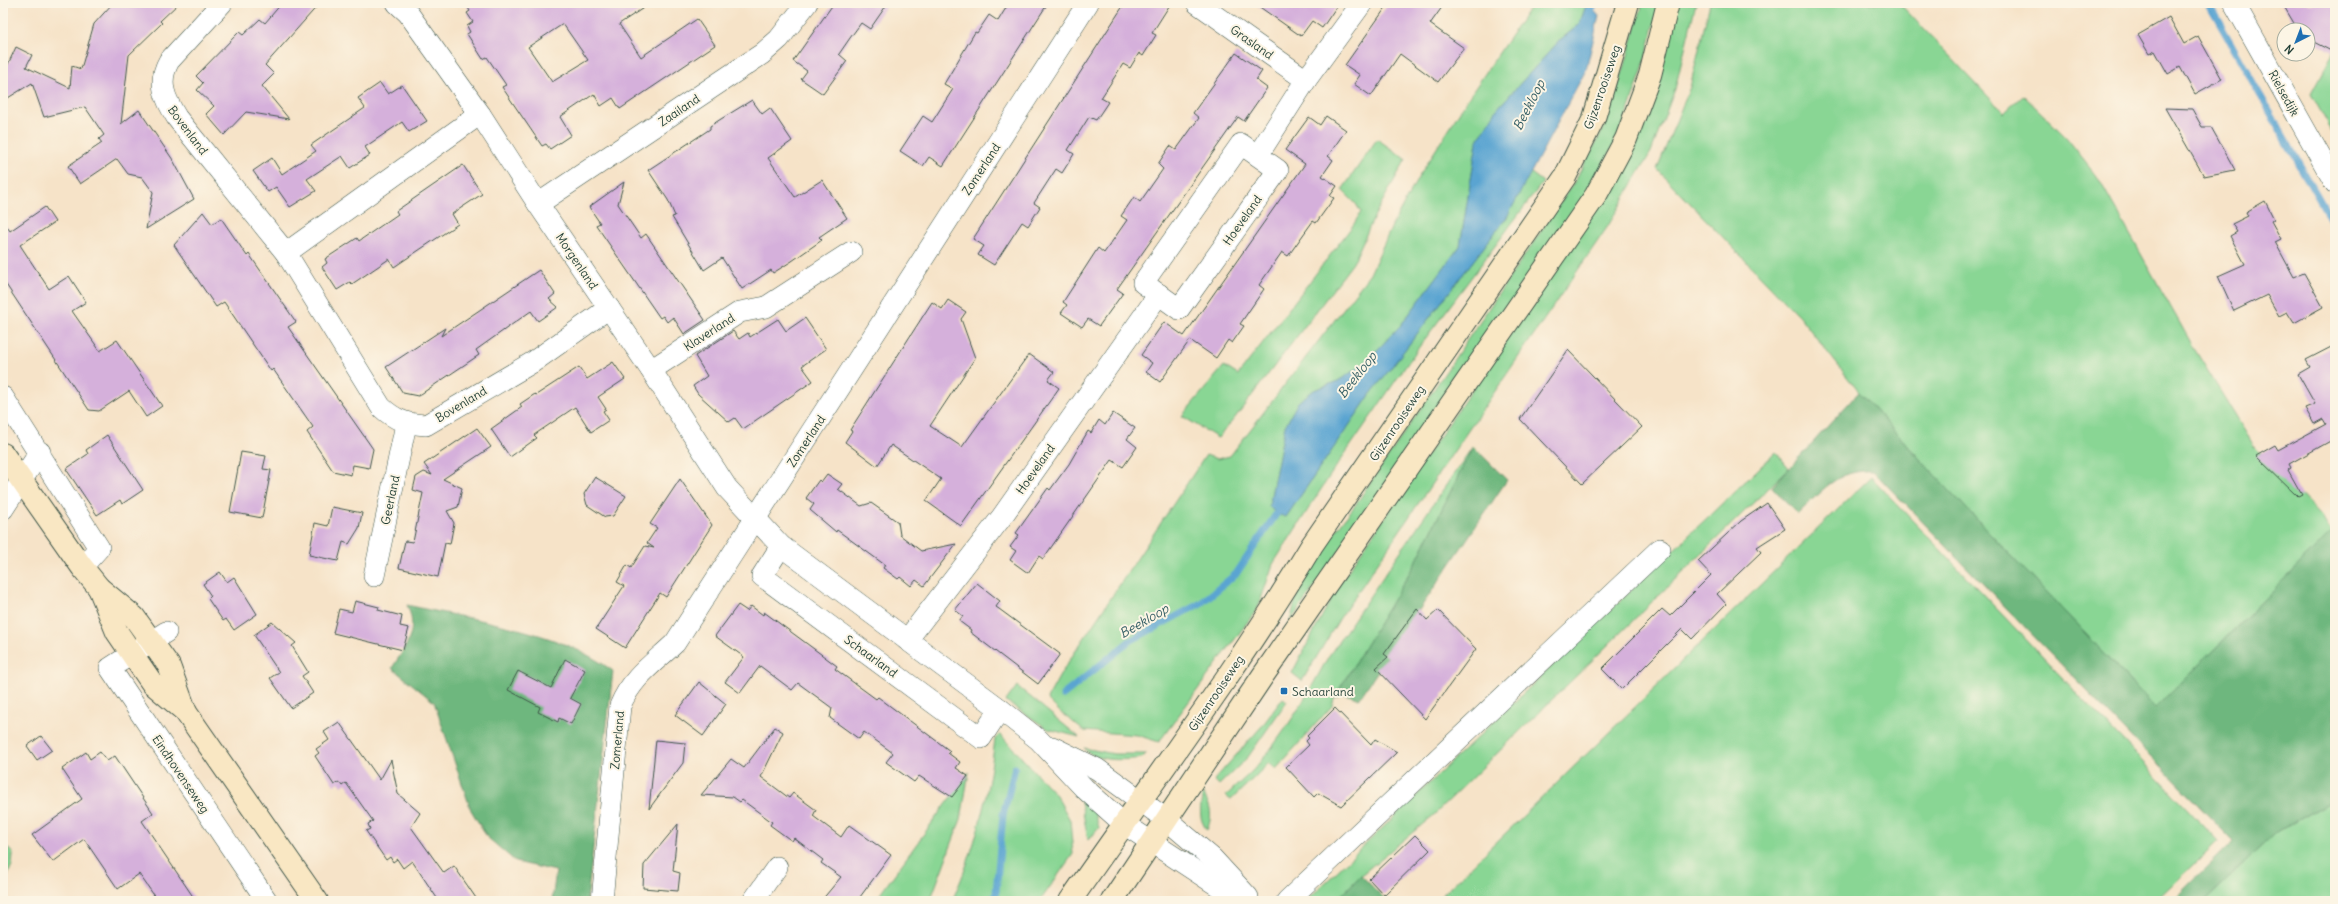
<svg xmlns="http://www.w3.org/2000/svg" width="2338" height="904" viewBox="0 0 2338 904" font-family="Delius,sans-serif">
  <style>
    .green { fill: #89d694; stroke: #548a64 }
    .forest { fill: #6eb77e; stroke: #467a59 }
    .water { fill: #5aa4d1; stroke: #3c7082 }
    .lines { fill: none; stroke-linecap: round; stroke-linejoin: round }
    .stream { stroke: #5aa4d1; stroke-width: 7 }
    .building { fill: #d5b0db; fill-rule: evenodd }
    .street-casing { stroke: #3f564a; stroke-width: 22 }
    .secondary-casing { stroke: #3f564a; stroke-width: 24 }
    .street { stroke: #fff; stroke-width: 21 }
    .secondary { stroke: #f9e7c3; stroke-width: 22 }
    .poi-dot { fill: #1f6fb2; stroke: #fcf5e5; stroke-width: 1.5 }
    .labels { text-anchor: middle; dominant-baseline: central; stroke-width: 4; stroke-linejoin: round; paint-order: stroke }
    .street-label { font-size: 12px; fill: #1f3d34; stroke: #fcf5e5 }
    .poi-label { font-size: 12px; fill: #1f3d34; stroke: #fcf5e5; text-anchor: start }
    .water-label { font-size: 13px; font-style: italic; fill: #315c63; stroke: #fcf5e5 }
  </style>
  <rect width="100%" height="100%" fill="#fcf5e5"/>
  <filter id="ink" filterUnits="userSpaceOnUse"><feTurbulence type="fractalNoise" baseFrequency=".025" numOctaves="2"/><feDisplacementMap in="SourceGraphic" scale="8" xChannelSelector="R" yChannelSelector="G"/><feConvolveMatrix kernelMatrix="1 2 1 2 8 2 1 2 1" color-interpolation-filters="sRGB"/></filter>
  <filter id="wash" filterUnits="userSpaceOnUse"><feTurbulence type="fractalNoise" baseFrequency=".012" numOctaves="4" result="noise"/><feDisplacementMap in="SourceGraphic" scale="16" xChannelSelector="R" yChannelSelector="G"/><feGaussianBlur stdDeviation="0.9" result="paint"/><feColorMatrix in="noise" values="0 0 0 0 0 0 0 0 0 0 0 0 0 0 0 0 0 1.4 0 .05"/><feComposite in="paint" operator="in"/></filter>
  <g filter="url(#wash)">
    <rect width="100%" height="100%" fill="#f6e3c8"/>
    <g class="green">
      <path d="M1533,3H1587L1579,25L1561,39L1497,109L1477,142L1460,246L1401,325L1363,365L1338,381L1314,390L1285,426L1269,506L1286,517L1370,395L1507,217L1530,172L1543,182L1419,347L1329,477L1273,564L1258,608L1159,742L1137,735L1084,731L1060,712L1047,699L1063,670L1206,455L1217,459L1230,456L1370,274L1393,224L1418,178L1467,100Z"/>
      <path d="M1643,3H1660L1642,71L1620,134L1590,189L1290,622L1301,577L1356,504L1573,184L1602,132L1624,68Z"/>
      <path d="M1677,3H1696L1675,89L1651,152L1608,226L1340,618L1302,681L1292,673L1339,584L1609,189Z"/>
      <path d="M1710,3H1899L2004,113L2023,95L2066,137L2097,176L2195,350L2254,446L2322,516L2331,532L2156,708L1929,469L1859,392L1799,316L1657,169L1690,87Z"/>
      <path d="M2335,49V137L2311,94Z"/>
      <path d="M1377,139L1406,159L1375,215L1353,263L1234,419L1218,438L1216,437L1182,416L1224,366L1238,375L1354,224L1361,212L1356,204L1342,190Z"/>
      <path d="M1473,446L1416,562L1334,698L1332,706L1276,769L1269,763L1231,800L1226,796C1235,786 1246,778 1255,768C1284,735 1308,695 1328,657Z"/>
      <path d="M1776,452L1789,468L1435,814L1361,875L1336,901H1306Z"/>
      <path d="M1871,477L2218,841L2155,901H1436Z"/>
      <path d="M1017,686L1079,737L1048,729L1006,701Z"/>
      <path d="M1283,698L1287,701L1248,757L1219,785L1214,780L1262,726Z"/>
      <path d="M1000,734L1056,795L1070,820L1073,854L1040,901H952C976,848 988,797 995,739Z"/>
      <path d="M1084,748L1114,754H1146L1142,758C1126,760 1095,763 1084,748Z"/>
      <path d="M969,772L961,819L930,901H875Z"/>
      <path d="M1064,779L1093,806L1099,828L1088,840L1081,802Z"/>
      <path d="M1203,793C1211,807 1213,816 1207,830C1198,819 1200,807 1203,793Z"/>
      <path d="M2335,799V901H2205L2276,833Z"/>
      <path d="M3,842L13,854L12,865L3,886Z"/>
    </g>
    <g class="forest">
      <path d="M1859,392L1929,469L2156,708L2331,532L2335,537V799L2276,833L2205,901H2172L2233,841L1873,471C1837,469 1822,491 1798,514L1772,487Z"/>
      <path d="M1473,446L1507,480L1359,699L1343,693L1334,698L1416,562Z"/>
      <path d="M407,605C475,621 555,628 613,671L587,901H552L556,871L516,862L487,837L471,810L434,702L392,668C406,646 419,631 407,605Z"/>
      <path d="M1361,875L1387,901H1336Z"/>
    </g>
    <path class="water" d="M1587,3L1599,16L1586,70L1507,217L1370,395L1286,517L1276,514L1269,506L1285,426L1298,402L1314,390L1338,381L1363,365L1401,325L1460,246L1477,142L1497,109L1561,39L1579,25Z"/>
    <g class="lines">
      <g class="stream">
        <path d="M2208,3L2335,227"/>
        <path d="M1589,16L1595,3"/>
        <path d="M1063,695L1130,641L1201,603L1236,574L1281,507"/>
        <path d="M992,901L996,892L1003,815L1015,768"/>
      </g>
    </g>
    <g id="blocks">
      <g class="building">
        <path d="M113,3H179L160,21L162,23L129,55L121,124L139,110L173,160L194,199L146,229L153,192L142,177L128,174L117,159L80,184L68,166L102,143L99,139L104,135L85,107L44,117L32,83L3,101V75L16,47L32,55L26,67L70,88L72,66L81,69L94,24Z"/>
        <path d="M282,3H320L265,65L274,74L262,86L289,119L246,112L224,135L206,114L214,106L197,90L203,83L196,76L239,32L243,35L260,19L265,23Z"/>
        <path d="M465,3H651L619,24L641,57L697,19L715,45L620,109L613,98L601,106L594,94L560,117L571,135L550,149L546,144L542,146L502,87L506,85L487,57L483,59L467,34L470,32L467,26L473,22L467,13L470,11ZM563,24L588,60L552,82L528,47Z"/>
        <path d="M834,3H888L870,29L861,23L850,38L839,54L847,61L823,94L801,79L807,71L793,61Z"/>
        <path d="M1009,3H1048L943,166L929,157L923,166L900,151L923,116L932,122L953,89L944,84L975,32L977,33L989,15L998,21Z"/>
        <path d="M1125,3H1171L1152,33L1156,35L1143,56L1139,53L1130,68L1123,64L1101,98L1108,102L1096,120L1089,117L1068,150L1074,154L1062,173L1056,169L1034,203L1040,207L1028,226L1022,222L994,265L978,255L984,246L973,239Z"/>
        <path d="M1254,3H1339L1322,28L1312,21L1301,36Z"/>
        <path d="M1389,3H1445L1430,24L1464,48L1438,82L1400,54L1371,96L1354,84L1360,75L1345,65Z"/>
        <path d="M2282,3H2335V53L2308,39V30H2298Z"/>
        <path d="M2169,17L2184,44L2198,36L2222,79L2195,94L2180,67L2168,74L2155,51L2149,54L2138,35Z"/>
        <path d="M1236,53L1262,71L1256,80L1267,88L1244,121L1238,117L1117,289L1123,293L1099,326L1088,319L1082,327L1061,313L1067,305L1063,302L1098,248L1104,253L1127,220L1121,216L1134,197L1140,202L1163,169L1158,164L1170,146L1176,150L1199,118L1193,113Z"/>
        <path d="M380,83L388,94L402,85L427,121L409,132L402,122L365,147L370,155L350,168L342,156L307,179L316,191L290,207L276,187L268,192L253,171L272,158L282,174L316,151L311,145L365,108L358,98Z"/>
        <path d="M752,100L762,114L770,108L792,141L768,158L795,197L822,180L847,218L819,237L822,240L792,261L773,273L771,270L742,289L722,258L704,270L672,217L675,216L668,200L648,170L710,129V126L721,119Z"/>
        <path d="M2165,108L2192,109L2202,127H2211L2235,170L2204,176Z"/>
        <path d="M1326,116L1346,130L1328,156L1333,160L1322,176L1337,186L1330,196L1334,198L1316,223L1313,221L1288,256L1282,252L1259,285L1264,289L1240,324L1244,326L1232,343L1228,340L1216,358L1190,340L1160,382L1146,372L1152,363L1141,355L1164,322L1184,336L1305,164L1285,150L1309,117L1320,125Z"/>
        <path d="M463,165L482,194L452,214L458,224L394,267L389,259L352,284L350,282L337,290L322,267L327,263L325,259L357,238L359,241L398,214L396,211Z"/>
        <path d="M624,182L618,204L641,238L646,234L705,320L684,334L673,317L667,322L663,316L660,318L596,225L600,223L589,207Z"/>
        <path d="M2265,201L2274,219L2271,221L2281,239L2275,242L2294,277L2304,273L2323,307L2294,323L2287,312L2279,316L2267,295L2234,311L2218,276L2245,264L2230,236L2237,232L2232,224L2248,216L2246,212Z"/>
        <path d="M45,207L55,222L20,245L49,289L69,276L86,302L72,311L100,351L117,340L162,406L146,417L129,391L99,411L89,410L3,280V221L10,231Z"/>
        <path d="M203,212L212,224L221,218L247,256L249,254L296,322L288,327L373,449L369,468L353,465L351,475L333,471L307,432L313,427L273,369L271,371L224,302L216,307L174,245Z"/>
        <path d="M539,270L555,294L549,299L558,307L538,321L531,311L476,350L479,355L418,396L403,393L386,367L445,328L441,336Z"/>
        <path d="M948,300L966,312L961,319L975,358L930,426L962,447L1029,354L1054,372L1048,380L1059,388L961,526L926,501L941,479L891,445L877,466L845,442L852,431L850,430L932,302L942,309Z"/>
        <path d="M805,318L826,349L802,366L813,381L743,429L735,418L729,422L698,394L693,386L707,376L695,356L733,331L739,339L748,333L750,337L778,319L786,331Z"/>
        <path d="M2335,345V441L2334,439L2289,464L2291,468L2288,470L2302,495L2298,497L2256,456L2275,445L2278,450L2326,424L2323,419L2314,424L2305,408L2315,404L2298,374L2310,367L2306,360Z"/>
        <path d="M1568,350L1642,427L1582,484L1520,419Z"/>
        <path d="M613,362L625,379L598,397L606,409L603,411L609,420L591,432L575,407L534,435L537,438L510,457L491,429L522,407L520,404L535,394L536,395L579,367L587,379Z"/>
        <path d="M1113,413L1135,428L1127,439L1137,447L1123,467L1112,460L1043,559L1039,556L1028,573L1010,560L1016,551L1010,547L1019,535L1016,533L1048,488L1050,490L1069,464L1088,431L1091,433L1099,420L1105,425Z"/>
        <path d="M477,428L491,447L443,479L462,488L458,507L447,511L454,523L450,544L445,543L438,577L399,568L405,541L413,542L423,493L413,490L416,477L424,472L432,475L424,464Z"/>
        <path d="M107,435L143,490L122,504L120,500L97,515L66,469L88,454L86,450Z"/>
        <path d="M241,452L266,456L263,469L271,470L262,518L230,512Z"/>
        <path d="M827,474L842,484L838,489L861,506L871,503L898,522L900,535L921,551L956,544L924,586L916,580L911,586L900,577L898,579L883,568L885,565L837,530L836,532L810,510L814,504L806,498L819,480L821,482Z"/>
        <path d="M595,477L626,496L613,516L605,517L587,505L584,494Z"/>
        <path d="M680,479L712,525L666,597L660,593L625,648L596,629L624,586L617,582L627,565L631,568L645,546L654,548L647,543L657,528L650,524Z"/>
        <path d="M1767,503L1785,529L1757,547L1761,552L1717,594L1726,604L1692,639L1682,629L1622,689L1602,669L1662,609L1670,616L1711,575L1698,561L1741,521Z"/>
        <path d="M332,507L362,513L359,528L349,544L343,542L338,561L309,555L315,523L328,526Z"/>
        <path d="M220,572L227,582L234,577L257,614L234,630L226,619L223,621L208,599L211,596L203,584Z"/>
        <path d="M977,583L1000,601L996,607L999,609L1060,654L1038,684L970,632L971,630L959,621L963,616L955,610Z"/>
        <path d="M355,601L379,607L378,610L402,616L400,626L409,628L403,650L333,633L339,609L352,612Z"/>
        <path d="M738,605L747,611L751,606L763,615L764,612L837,666L835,669L876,699L878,697L950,751L948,753L960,762L956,768L968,776L952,797L919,776L914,782L886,762L893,753L864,732L859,739L830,718L832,708L798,683L792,690L760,666L740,693L725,682L744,657L715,636Z"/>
        <path d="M1417,609L1427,620L1438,610L1476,649L1425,719L1376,668L1388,657L1384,654Z"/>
        <path d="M272,622L296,643L292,646L308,672L302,676L313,693L291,708L270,678L279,672L254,635Z"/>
        <path d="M565,659L585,670L570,698L581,704L571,724L559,718L558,722L538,712L540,707L508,690L518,671L551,688Z"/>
        <path d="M699,682L726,704L703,736L675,715Z"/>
        <path d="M1335,708L1371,745L1375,739L1397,752L1341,806L1318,793L1314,797L1286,767L1309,745L1306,741L1309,738L1307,736Z"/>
        <path d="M339,722L380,780L391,760L398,794L420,813L411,827L444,873L454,866L478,901H439L412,861L403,868L397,859L393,862L390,857L386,860L366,831L370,829L368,824L373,821L346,783L342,786L339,782L334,785L315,756L319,753L316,749L329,740L324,732Z"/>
        <path d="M775,727L783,732L761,777L789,798L793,793L816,810L813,816L841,837L849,825L891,855L857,901H821L841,877L821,863L823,860L794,838L792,841L770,825L772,822L742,800L740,802L733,797L701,795L731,759L744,768Z"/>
        <path d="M41,736L52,750L37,760L27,746Z"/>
        <path d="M656,740L685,743L683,763L649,809Z"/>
        <path d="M86,752L90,759L100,752L107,761L115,756L153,813L142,821L196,901H158L139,874L118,889L84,839L53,862L32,835L82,799L62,769Z"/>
        <path d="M678,824L673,871L680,873L678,891L643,888L644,865Z"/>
        <path d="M1415,835L1430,850L1384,895L1369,879Z"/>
      </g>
    </g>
  </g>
  <g filter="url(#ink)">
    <use href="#blocks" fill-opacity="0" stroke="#3f564a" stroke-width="1"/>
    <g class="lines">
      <defs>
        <g id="street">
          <path d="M222,3L169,61C157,82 165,99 177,118L286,253L381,407C395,420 406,424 426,425L533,362L609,308"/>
          <path d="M397,3L408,13L480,114L538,204L651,370L727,488L781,546L1000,709L1039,740L1084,788L1124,824L1241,901"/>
          <path d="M1197,3L1306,80"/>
          <path d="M2234,3L2335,183"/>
          <path d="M1241,144L1278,170L1179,309L1143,283Z"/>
          <path d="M1258,155L1306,80L1362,3"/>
          <path d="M538,204L762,54L779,39L807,3"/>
          <path d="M286,253L480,114"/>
          <path d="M651,370L740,312L766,307L851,252"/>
          <path d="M3,397L99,548L82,567"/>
          <path d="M3,509L40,452"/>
          <path d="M781,546L762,576L981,738L1000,709"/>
          <path d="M374,576L406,424"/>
          <path d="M166,632L110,668L267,901"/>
          <path d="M907,640L1001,518L1159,294"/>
          <path d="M1052,747L1097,769L1167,820L1213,859L1248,897"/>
          <path d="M602,901L620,706C632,677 653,664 675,643L1088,3"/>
          <path d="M753,901L777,867"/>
          <path d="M1287,901L1660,549"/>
        </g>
        <g id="secondary">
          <path d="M3,454L82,567L99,588L134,617L169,666L185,710"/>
          <path d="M99,588L117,632L132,654L152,683L185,711L317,901"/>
          <path d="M1070,901C1152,783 1238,668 1312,545L1565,177L1594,118L1628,3"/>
          <path d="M1112,901L1262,677L1596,195L1626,139L1650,75L1668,3"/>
        </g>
      </defs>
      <use href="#street" class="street-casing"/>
      <use href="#secondary" class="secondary-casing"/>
      <use href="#street" class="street"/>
      <use href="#secondary" class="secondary"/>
    </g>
  </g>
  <rect class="poi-dot" x="1280" y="687" width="8" height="8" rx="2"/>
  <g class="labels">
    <g class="street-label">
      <text transform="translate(1252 42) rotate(35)">Grasland</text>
      <text transform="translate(1602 87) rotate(-71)">Gijzenrooiseweg</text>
      <text transform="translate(2284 93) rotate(61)">Rielsedijk</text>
      <text transform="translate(679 110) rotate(-34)">Zaailand</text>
      <text transform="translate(188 130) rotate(53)">Bovenland</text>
      <text transform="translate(981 169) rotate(-57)">Zomerland</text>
      <text transform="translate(1242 220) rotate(-55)">Hoeveland</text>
      <text transform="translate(577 261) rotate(56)">Morgenland</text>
      <text transform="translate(709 332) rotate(-33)">Klaverland</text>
      <text transform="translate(461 404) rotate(-31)">Bovenland</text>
      <text transform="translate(1397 423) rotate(-56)">Gijzenrooiseweg</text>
      <text transform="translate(806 441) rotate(-57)">Zomerland</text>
      <text transform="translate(1035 469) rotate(-55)">Hoeveland</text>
      <text transform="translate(390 500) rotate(-78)">Geerland</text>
      <text transform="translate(871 656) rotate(36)">Schaarland</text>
      <text transform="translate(1216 693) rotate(-56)">Gijzenrooiseweg</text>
      <text transform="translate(617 740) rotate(-85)">Zomerland</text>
      <text transform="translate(181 774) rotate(56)">Eindhovenseweg</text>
    </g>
    <g class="poi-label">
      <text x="1292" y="691">Schaarland</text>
    </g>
    <g class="water-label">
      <text transform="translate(1529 105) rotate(-63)">Beekloop</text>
      <text transform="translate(1357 375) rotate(-52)">Beekloop</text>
      <text transform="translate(1144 621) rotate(-30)">Beekloop</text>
    </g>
  </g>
  <rect width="2338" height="904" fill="none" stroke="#fcf5e5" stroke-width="16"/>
  <g transform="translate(2296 42) rotate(222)"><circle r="19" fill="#fcf5e5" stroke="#a4ab9e"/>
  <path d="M0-3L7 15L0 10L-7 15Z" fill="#1f6fb2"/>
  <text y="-6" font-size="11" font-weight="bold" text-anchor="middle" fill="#1f3d34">N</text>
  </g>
</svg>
